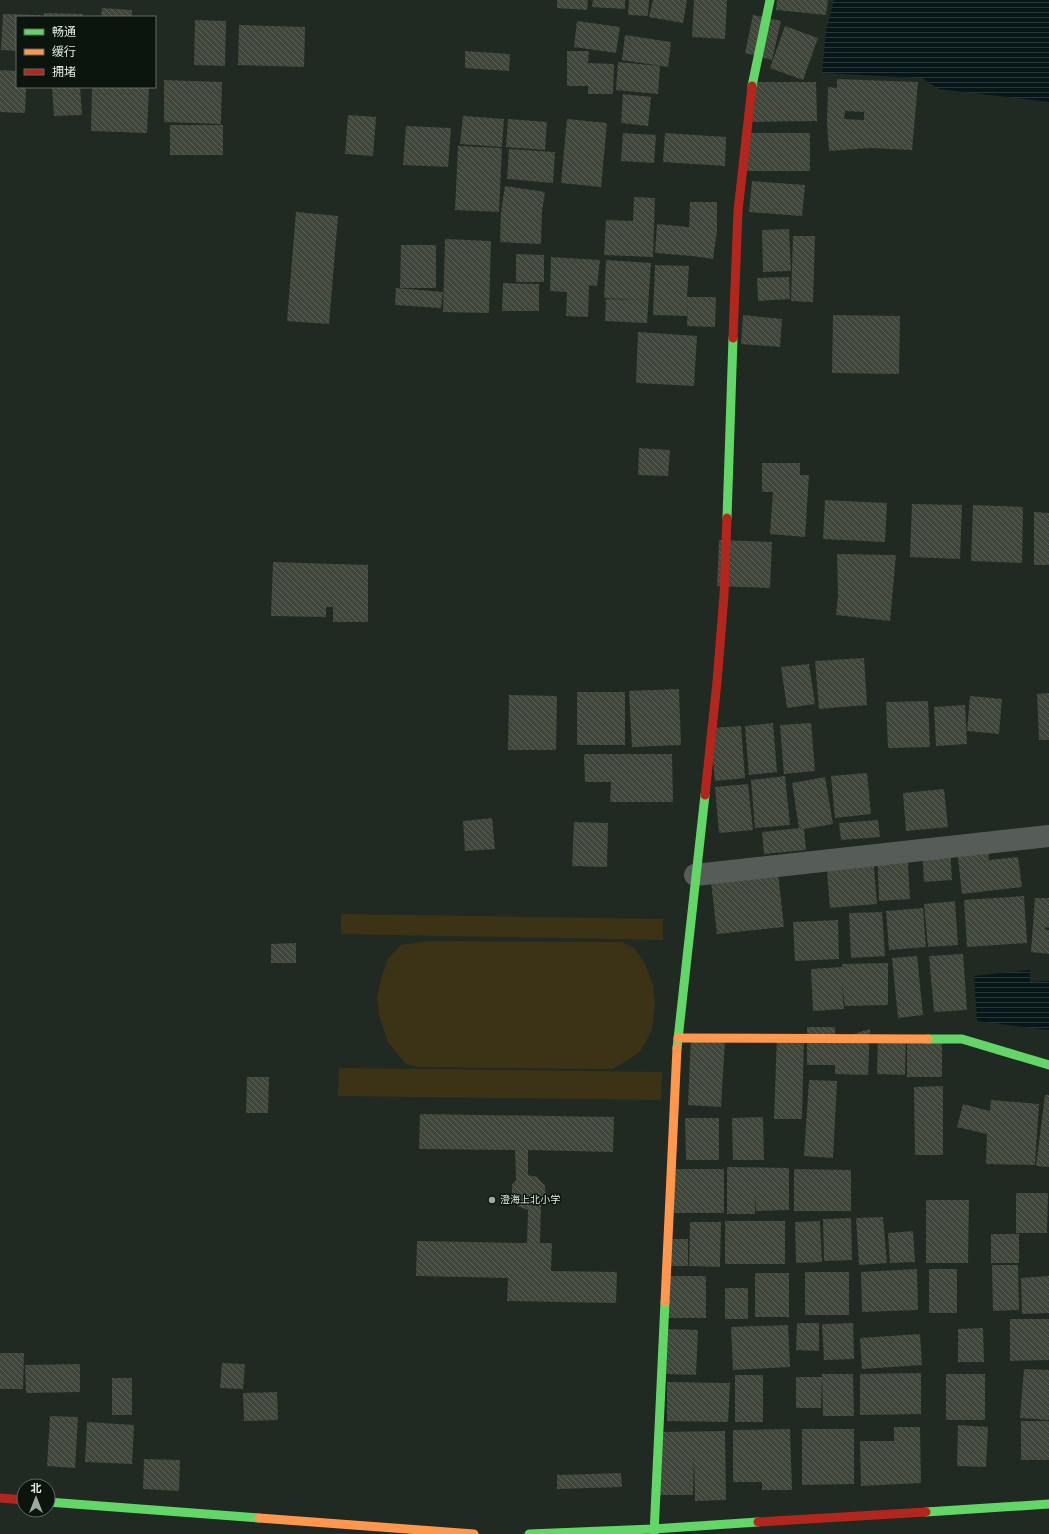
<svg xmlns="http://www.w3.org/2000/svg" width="1049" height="1534" viewBox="0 0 1049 1534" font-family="'Fira Sans Condensed','Noto Sans SC',sans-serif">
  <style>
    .green { fill: #3c3216 }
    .water { fill: url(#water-rules) }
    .building { fill: url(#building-back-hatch); fill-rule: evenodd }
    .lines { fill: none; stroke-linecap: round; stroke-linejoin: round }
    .street { stroke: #565d58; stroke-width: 22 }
    .fast { stroke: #63d668; stroke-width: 9 }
    .slow { stroke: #ff974d; stroke-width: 9 }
    .jam { stroke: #b3261e; stroke-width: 9 }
    .poi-dot { fill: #9da89f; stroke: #0c140e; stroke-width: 1.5 }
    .labels { text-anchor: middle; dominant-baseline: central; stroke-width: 3; stroke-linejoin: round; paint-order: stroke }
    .poi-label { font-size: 10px; fill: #e1ece3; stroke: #0c140e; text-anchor: start }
  </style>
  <defs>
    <pattern id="water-rules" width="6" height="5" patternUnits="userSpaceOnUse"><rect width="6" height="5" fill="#061619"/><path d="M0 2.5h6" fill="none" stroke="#2a383a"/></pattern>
    <pattern id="building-back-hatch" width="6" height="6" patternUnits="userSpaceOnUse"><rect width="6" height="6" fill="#404639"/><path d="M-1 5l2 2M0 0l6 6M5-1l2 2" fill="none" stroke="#5b6156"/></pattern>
  </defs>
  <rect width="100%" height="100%" fill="#202a22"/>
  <g class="green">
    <path d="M341,914L663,919V940L341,934Z"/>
    <path d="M428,941L622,942L634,948L644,962L653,984L655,1003L652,1030L640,1052L613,1069L418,1067L406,1064L388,1042L379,1015L377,998L381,979L388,959L401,945Z"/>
    <path d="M339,1068L662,1072L661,1100L338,1096Z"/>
  </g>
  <g class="water">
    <path d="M834,0H1049V102L939,89L922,78L822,73L826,32Z"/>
    <path d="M1030,970V982L1049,981V1030L977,1021L974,976Z"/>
  </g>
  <g class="building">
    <path d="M557,0H588L587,10L557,8Z"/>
    <path d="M593,0H625V9L592,7Z"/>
    <path d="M629,0H649L648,16L628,15Z"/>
    <path d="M653,0H687L683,23L649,17Z"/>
    <path d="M694,0H727L725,39L692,37Z"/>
    <path d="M777,0H828L826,15L776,10Z"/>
    <path d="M102,8L132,10V17H101Z"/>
    <path d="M44,13L83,14V17H44Z"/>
    <path d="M3,14L40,15V17H17V51L1,50Z"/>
    <path d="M753,15L781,21L772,60L745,53Z"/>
    <path d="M195,20L226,21L225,66L194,65Z"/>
    <path d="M577,21L620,27L616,53L574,47Z"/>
    <path d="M239,25L305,27L304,67L238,65Z"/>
    <path d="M785,26L818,38L803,80L770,68Z"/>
    <path d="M625,35L671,42L668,67L622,60Z"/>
    <path d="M465,51L510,54L509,71L465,68Z"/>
    <path d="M567,51H589L588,63L614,64L613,94H588V86H567Z"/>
    <path d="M618,62L660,66L658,94L616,90Z"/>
    <path d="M0,70L17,71V87H26L25,113L0,112Z"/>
    <path d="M837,79L918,82L912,150L870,148L829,151L827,123L828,87L837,88ZM845,111L864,112V120L844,119Z"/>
    <path d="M164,80L222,82L221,124L164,122Z"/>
    <path d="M749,82H816L817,121L749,122Z"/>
    <path d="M52,87H80L82,115L54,116Z"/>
    <path d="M92,87H149L147,133L91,131Z"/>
    <path d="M623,94L651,97L648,126L621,123Z"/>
    <path d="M348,115L376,117L373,156L345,154Z"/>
    <path d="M463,116L504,119L502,147L460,144Z"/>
    <path d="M508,119L547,122L545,150L506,147Z"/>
    <path d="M567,119L607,123L601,187L561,183Z"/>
    <rect x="170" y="125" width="53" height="30"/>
    <path d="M406,126L451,128L448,167L403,165Z"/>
    <path d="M623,133L656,135L654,163L621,161Z"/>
    <path d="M665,133L726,137L725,166L663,162Z"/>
    <rect x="743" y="133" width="67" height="38"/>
    <path d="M458,146L502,148L499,212L455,210Z"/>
    <path d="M509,149L555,152L553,183L507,179Z"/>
    <path d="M752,181L805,185L802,216L749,212Z"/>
    <path d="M505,186L545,192L542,211L541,244L500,242L501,211Z"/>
    <path d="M634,197L655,198L653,257L604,255L606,220L633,221Z"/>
    <path d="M690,202H717V231L713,259L692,256L655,253L657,224L689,227Z"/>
    <path d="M296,212L338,216L329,324L287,321Z"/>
    <path d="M789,229L791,271L763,272L762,230Z"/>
    <path d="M793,236H815L813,302L791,301Z"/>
    <path d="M445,239L491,241L489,313L443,312Z"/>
    <path d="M401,245H436V288H400Z"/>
    <path d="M516,254L544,255V282H516Z"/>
    <path d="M551,257L600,260L597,286L589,285L588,317L566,316L567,292L550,291Z"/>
    <path d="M606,260L651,263L647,323L605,321L606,299L643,300L604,298Z"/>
    <path d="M655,265L689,266L687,297H716L715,327L687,326L688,299L687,316L653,315Z"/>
    <path d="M789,277L790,299L758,301L757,278Z"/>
    <path d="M503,283L539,284V311H502Z"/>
    <path d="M396,288L443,292L441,308L395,305Z"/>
    <path d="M743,315L782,319L780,347L741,344Z"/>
    <path d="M833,315L900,316L899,374L832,373Z"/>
    <path d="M638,332L697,336L694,386L636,383Z"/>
    <path d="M639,448L670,450L668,476L638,475Z"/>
    <path d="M762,463H800V475H809L805,537L770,534L773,492H762Z"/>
    <path d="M825,500L887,503L885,542L823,539Z"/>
    <path d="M912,504L962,505L960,559L910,557Z"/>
    <path d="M973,505L1023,507L1022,563L971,561Z"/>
    <path d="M1034,512L1049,513V565H1034Z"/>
    <path d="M719,540L772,542L770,588L717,586Z"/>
    <path d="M837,554L896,555L890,621L836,615L838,596Z"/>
    <path d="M273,562L368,565V622H333V607H326V617L271,616Z"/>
    <path d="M864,658L867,705L819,709L815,661Z"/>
    <path d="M809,664L815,704L787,708L781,667Z"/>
    <path d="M679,689L681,745L632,747L629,691Z"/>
    <rect x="577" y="692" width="48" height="53"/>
    <path d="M1049,693V740H1039L1037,694Z"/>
    <path d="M509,695L557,696L556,750H508Z"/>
    <path d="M970,696L1002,699L999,734L967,731Z"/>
    <path d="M928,701L930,747L888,748L886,702Z"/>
    <path d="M965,705L967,744L936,746L934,707Z"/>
    <path d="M773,723L777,772L749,775L745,726Z"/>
    <path d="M811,723L815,771L784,774L780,725Z"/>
    <path d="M741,726L745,778L715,781L710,728Z"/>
    <path d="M584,754H672L673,802H610L611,782H585Z"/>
    <path d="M867,773L871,814L835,818L831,776Z"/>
    <path d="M785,776L790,825L755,828L751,780Z"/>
    <path d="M825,777L833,824L804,829L806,850L764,854L762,832L799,828L792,783Z"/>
    <path d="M748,784L753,830L719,833L715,787Z"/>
    <path d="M944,789L948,827L906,831L903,793Z"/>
    <path d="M492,818L495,849L465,851L463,821Z"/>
    <path d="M878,820L880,837L841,840L839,823Z"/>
    <path d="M574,822L608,823L607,867L572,866Z"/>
    <path d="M987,838L989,860L1018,857L1022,887L962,894L956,840Z"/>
    <path d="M950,845L952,880L924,882L922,847Z"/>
    <path d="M907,846L910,899L879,901L877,847Z"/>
    <path d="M873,855L877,904L830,908L826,859Z"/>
    <path d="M777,865L784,927L717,934L710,873Z"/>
    <path d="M1024,896L1027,943L967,947L964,900Z"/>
    <path d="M1035,898H1049V928L1046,927L1045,930H1049V954L1031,952Z"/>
    <path d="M955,901L958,945L928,947L924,904Z"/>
    <path d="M923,908L926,947L889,950L886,911Z"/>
    <path d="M882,912L885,956L851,958L849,913Z"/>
    <path d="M838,920L839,959L795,961L793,922Z"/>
    <path d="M296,943V963H271V944Z"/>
    <path d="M963,954L967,1010L934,1012L929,956Z"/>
    <path d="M917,956L923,1015L898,1018L892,958Z"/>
    <path d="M888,963V1005L845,1006L842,984L844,1009L813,1011L811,969L842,967V964Z"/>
    <path d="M807,1027H835V1040L870,1029L868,1075L835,1074V1065H807Z"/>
    <path d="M777,1035L804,1036L802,1119H774Z"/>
    <rect x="907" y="1035" width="35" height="42"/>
    <path d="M878,1037L906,1038L905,1075L877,1074Z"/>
    <path d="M691,1038L725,1040L721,1107L688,1105Z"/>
    <path d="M247,1077H269L268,1113H246Z"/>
    <path d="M809,1080L837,1081L833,1158L804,1156Z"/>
    <path d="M943,1086V1155H915L914,1087Z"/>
    <path d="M1045,1095H1049V1167L1036,1166Z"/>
    <path d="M991,1100L1039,1104L1035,1165L986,1164L987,1134L957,1127L963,1104L990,1111Z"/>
    <path d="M420,1114L614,1117L613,1152L528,1150V1175L537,1177L545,1186L546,1198L541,1205L540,1243H552L551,1271L617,1272L616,1303L507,1301L508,1278L416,1276L417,1241L527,1243L528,1210L517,1206L512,1196V1185L516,1180L515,1150L419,1149Z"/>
    <path d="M763,1117L764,1160H733L732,1118Z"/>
    <path d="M685,1118H719V1160H686Z"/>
    <path d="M727,1167L789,1168V1210L756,1211L755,1195V1214H727Z"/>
    <rect x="674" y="1169" width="50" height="44"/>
    <path d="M794,1169L851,1170V1211H794Z"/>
    <path d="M1016,1193H1048L1047,1233H1016Z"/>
    <path d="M926,1200H969L968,1263H926Z"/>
    <path d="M883,1217L887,1263L859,1265L856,1218Z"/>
    <path d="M851,1218L852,1260L824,1261L823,1219Z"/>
    <rect x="725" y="1221" width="60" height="43"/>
    <path d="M820,1221L822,1262L796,1263L795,1222Z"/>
    <path d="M690,1222H721L720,1267L689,1266Z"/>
    <path d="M913,1231L915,1262L890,1263L888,1233Z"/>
    <rect x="991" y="1234" width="28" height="29"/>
    <rect x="666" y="1239" width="22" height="27"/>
    <path d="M992,1265H1018L1019,1310L993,1311Z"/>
    <path d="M917,1269L918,1310L862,1312L861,1272Z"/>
    <rect x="929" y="1269" width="28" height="44"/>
    <rect x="805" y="1272" width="44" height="43"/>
    <rect x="755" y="1273" width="34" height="44"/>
    <path d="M667,1276H706V1318H666Z"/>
    <path d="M1049,1276V1313L1022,1314L1021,1278Z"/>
    <rect x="725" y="1288" width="23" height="31"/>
    <path d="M1010,1319H1049V1360L1010,1361Z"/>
    <path d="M797,1323H819V1351L796,1350Z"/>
    <path d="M853,1323L854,1359L824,1360L822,1324Z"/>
    <path d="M788,1325L790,1367L733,1370L731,1327Z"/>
    <path d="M983,1328L984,1362H958V1329Z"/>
    <path d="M668,1329L698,1330L696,1375L666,1374Z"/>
    <path d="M920,1334L922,1365L862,1369L860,1338Z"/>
    <path d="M0,1353H24L23,1389H0Z"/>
    <path d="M222,1363L245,1364L243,1389L220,1388Z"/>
    <path d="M80,1364V1392L26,1393L25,1365Z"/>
    <path d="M1024,1369L1049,1370V1420L1020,1418Z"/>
    <path d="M921,1373V1414L860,1415V1374Z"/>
    <path d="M822,1374H853L854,1416H823Z"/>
    <rect x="946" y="1374" width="39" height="46"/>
    <rect x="735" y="1375" width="28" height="47"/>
    <path d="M796,1377H822L821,1408H796Z"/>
    <rect x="112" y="1378" width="20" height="37"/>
    <path d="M667,1382L730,1383L728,1422L667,1421Z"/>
    <path d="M277,1392L278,1420L244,1421L243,1393Z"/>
    <path d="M50,1416L78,1417L75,1468L47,1466Z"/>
    <rect x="1021" y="1421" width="28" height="39"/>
    <path d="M87,1422L134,1425L132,1464L85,1462Z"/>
    <path d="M958,1425L988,1427L986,1467L957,1466Z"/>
    <path d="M894,1427H920L921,1483L861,1486L860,1441H894Z"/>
    <path d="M790,1429L792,1490H762V1482H733V1430Z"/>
    <path d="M802,1429H854V1484L802,1485Z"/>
    <path d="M725,1431L726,1500L695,1501L694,1456L693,1495H659L658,1432Z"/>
    <path d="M144,1459L180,1460L179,1491L143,1489Z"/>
    <path d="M621,1473L622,1487L557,1489V1475Z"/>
  </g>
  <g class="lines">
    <path class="street" d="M695,875L1049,836"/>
    <g class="fast">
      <path d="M752,86L770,0"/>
      <path d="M727,518L733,338"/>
      <path d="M928,1039H962L1049,1065"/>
      <path d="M677,1048L705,795"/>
      <path d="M48,1502L259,1518"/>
      <path d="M926,1512L1049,1504"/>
      <path d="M529,1534L653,1529L758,1522"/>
      <path d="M654,1534L665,1302"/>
    </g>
    <g class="slow">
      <path d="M678,1038L928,1039"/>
      <path d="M665,1302L677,1048"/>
      <path d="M259,1518L474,1534"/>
    </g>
    <g class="jam">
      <path d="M733,338L738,211L752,86"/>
      <path d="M705,795L717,682L724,595L727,518"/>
      <path d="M0,1498L24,1500"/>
      <path d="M758,1522L926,1512"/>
    </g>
  </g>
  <circle class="poi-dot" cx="492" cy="1200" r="4"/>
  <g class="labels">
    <g class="poi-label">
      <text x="500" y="1200">澄海上北小学</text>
    </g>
  </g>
  <rect x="16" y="16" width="140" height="72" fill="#0c140e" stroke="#616a63"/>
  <rect x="24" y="29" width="20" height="6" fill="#63d668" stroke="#616a63"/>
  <text x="52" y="36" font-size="12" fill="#e1ece3">畅通</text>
  <rect x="24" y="49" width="20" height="6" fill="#ff974d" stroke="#616a63"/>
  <text x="52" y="56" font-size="12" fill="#e1ece3">缓行</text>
  <rect x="24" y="69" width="20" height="6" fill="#b3261e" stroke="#616a63"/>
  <text x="52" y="76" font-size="12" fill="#e1ece3">拥堵</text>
  <g transform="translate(36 1498)"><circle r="19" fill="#0c140e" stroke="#616a63"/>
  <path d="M0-3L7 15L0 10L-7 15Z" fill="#9da89f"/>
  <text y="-6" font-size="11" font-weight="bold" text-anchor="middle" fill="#e1ece3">北</text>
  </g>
</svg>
